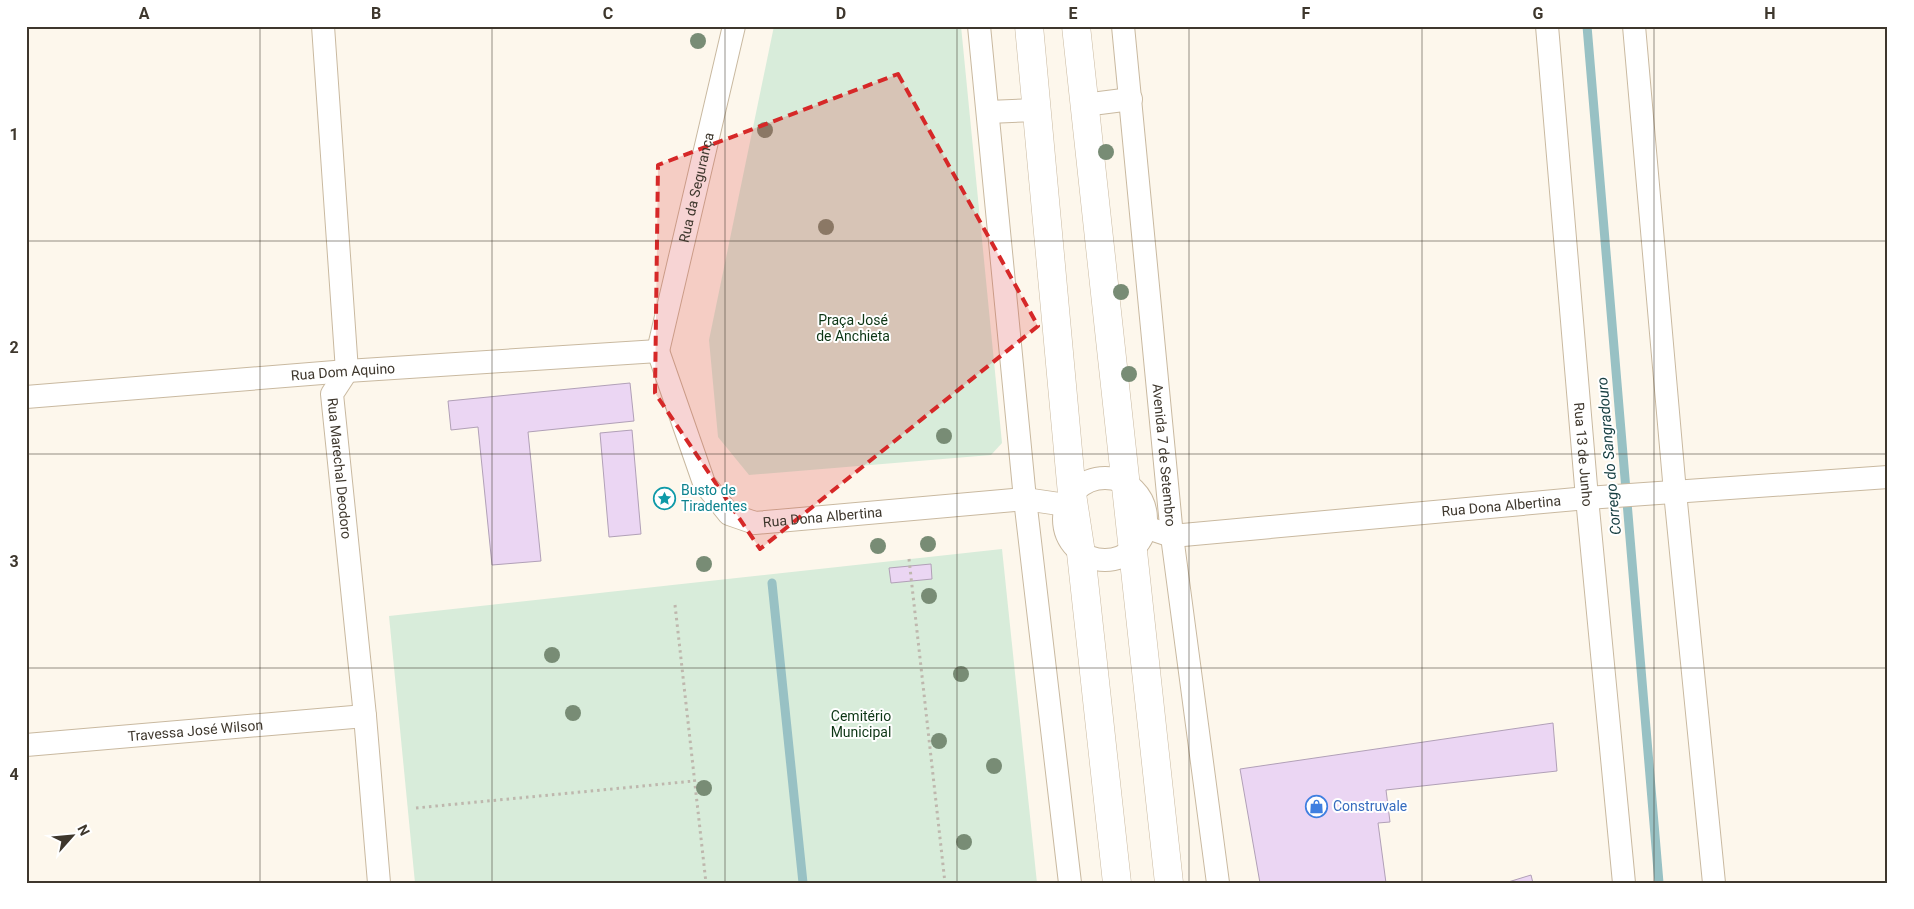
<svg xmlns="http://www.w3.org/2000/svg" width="1914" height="909" viewBox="0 0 1914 909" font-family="Roboto,sans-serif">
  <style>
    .green { fill: #d8ecda }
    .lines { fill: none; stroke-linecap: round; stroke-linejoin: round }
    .stream { stroke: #98c1c4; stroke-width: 9 }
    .building { fill: #ebd6f3; stroke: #b1a0b7 }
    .minor-casing { stroke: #c9b9a0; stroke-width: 24 }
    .secondary-casing { stroke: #c9b9a0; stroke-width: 29 }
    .path { stroke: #beb7ad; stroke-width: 3; stroke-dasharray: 2.5 4; stroke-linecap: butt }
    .minor { stroke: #fff; stroke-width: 22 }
    .secondary { stroke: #fff; stroke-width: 28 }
    .tree { fill: #788c75 }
    .marked { fill: #d62828; fill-opacity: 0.2; stroke: #d62828; stroke-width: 4; stroke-dasharray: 10 6; stroke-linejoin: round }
    .grid { fill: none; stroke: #3e372d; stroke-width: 1; stroke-opacity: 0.55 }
    .labels { text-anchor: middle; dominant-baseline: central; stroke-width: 4; stroke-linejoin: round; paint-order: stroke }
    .street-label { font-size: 14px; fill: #3e372d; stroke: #fff }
    .park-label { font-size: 14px; fill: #0c3514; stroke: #fff }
    .culture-label { font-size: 14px; fill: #0d838f; stroke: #fff; text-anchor: start }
    .shop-label { font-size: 14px; fill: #366cbe; stroke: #fff; text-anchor: start }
    .water-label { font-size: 15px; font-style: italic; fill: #163e41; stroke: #fff }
    .neatline { fill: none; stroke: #3e372d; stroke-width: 2 }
    .grid-label { font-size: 16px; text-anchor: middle; font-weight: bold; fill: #3e372d }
  </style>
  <rect width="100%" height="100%" fill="#fdf7ec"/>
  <g class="green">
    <path d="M774,26H961L1002,443L991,455L749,475L718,437L709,340Z"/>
    <path d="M1002,549L1037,883H415L389,616Z"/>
  </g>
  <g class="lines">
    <g class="stream">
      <path d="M1587,26L1659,883"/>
      <path d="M772,583L803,883"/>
    </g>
  </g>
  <g class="building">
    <path d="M630,383L634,421L528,432L541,561L492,565L478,427L451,430L448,401Z"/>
    <path d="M632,430L641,534L609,537L600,433Z"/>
    <path d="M931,564L932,579L891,583L889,568Z"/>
    <path d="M1553,723L1557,771L1386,790L1390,822L1378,823L1386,883H1260L1240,769Z"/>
    <path d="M1531,875L1533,883H1505Z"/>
  </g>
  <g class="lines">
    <defs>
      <g id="minor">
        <path id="s1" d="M323,26L347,371L332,394L365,716L379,883"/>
        <path d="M979,26L1025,499L1070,883"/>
        <path id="s2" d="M1123,26L1172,536L1218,883"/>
        <path id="s3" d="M1547,26L1587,498L1624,883"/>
        <path d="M1634,26L1675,492L1714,883"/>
        <path d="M1084,105L1131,99"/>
        <path d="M988,112L1037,110"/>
        <path id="s4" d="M658,351L704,483L729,514L755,523L1025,499L1066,505"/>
        <path id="s5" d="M658,351L734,26"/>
        <path id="s6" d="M26,397L347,371L658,351"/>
        <circle cx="1105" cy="519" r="41"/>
        <path id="s7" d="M1145,527L1172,536L1587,498L1888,477"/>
        <path id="s8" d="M26,745L365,716"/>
      </g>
      <g id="secondary">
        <path d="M1029,26L1072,494L1081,553L1117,883"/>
        <path d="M1076,26L1169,883"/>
      </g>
    </defs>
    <use href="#minor" class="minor-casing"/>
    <use href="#secondary" class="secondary-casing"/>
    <g class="path">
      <path d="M909,559L945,883"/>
      <path d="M675,605L706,883"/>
      <path d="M416,808L694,781"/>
    </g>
    <use href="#minor" class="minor"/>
    <use href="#secondary" class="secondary"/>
  </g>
  <g class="tree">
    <circle cx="698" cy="41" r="8"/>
    <circle cx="765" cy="130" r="8"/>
    <circle cx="1106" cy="152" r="8"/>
    <circle cx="826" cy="227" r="8"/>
    <circle cx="1121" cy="292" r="8"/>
    <circle cx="1129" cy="374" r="8"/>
    <circle cx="944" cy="436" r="8"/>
    <circle cx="928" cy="544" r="8"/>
    <circle cx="878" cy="546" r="8"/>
    <circle cx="704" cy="564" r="8"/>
    <circle cx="929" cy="596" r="8"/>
    <circle cx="552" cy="655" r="8"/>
    <circle cx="961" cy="674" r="8"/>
    <circle cx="573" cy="713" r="8"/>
    <circle cx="939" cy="741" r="8"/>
    <circle cx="994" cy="766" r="8"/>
    <circle cx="704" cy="788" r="8"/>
    <circle cx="964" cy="842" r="8"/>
  </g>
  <path class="marked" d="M898,74L1038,326L760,549L655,393L658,165Z"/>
  <path class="grid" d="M260,26V883M492,26V883M725,26V883M957,26V883M1189,26V883M1422,26V883M1654,26V883M26,241H1888M26,454H1888M26,668H1888"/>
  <defs>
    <symbol id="sight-ring" viewBox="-11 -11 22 22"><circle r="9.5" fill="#fff" stroke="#0f9aa8" stroke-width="1.5"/><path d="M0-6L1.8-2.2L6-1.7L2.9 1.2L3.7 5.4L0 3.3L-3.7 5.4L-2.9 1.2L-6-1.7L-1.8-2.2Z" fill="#0f9aa8"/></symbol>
    <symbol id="shop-ring" viewBox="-11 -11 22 22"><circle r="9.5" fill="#fff" stroke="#3f7fe0" stroke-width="1.5"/><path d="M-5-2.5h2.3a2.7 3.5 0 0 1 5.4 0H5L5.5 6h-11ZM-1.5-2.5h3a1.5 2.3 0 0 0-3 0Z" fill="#3f7fe0"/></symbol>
  </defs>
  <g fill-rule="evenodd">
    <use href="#sight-ring" x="652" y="486" width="25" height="25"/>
    <use href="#shop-ring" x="1304" y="794" width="25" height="25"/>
  </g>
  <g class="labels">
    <g class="street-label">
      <text stroke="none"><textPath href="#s5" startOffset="168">Rua da Segurança</textPath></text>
      <text stroke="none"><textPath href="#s6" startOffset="318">Rua Dom Aquino</textPath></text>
      <text stroke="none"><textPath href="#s2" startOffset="431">Avenida 7 de Setembro</textPath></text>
      <text stroke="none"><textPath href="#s3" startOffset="430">Rua 13 de Junho</textPath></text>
      <text stroke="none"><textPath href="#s1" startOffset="448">Rua Marechal Deodoro</textPath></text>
      <text stroke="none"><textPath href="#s7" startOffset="359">Rua Dona Albertina</textPath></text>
      <text stroke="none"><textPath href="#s4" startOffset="275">Rua Dona Albertina</textPath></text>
      <text stroke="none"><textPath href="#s8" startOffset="170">Travessa José Wilson</textPath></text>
    </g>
    <g class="park-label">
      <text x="853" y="320">Praça José<tspan x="853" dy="16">de Anchieta</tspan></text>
      <text x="861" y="716">Cemitério<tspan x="861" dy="16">Municipal</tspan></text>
    </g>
    <g class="culture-label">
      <text x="681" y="490">Busto de<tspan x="681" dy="16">Tiradentes</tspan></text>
    </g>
    <g class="shop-label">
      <text x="1333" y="806">Construvale</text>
    </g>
    <g class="water-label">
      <text transform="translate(1609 456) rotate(-95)">Corrego do Sangradouro</text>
    </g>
  </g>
  <rect width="1914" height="909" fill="none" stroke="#ffffff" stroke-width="55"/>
  <g transform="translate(72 836) rotate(63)" stroke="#ffffff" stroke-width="4" paint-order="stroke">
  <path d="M0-4L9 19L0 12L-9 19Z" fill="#3e372d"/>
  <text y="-8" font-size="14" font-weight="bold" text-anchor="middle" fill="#3e372d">N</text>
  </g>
  <rect x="28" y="28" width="1858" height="854" class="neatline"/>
  <g class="grid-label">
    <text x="144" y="19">A</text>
    <text x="376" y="19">B</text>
    <text x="608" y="19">C</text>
    <text x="841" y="19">D</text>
    <text x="1073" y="19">E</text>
    <text x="1306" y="19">F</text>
    <text x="1538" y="19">G</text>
    <text x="1770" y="19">H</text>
    <text x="14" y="140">1</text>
    <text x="14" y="353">2</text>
    <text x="14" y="567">3</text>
    <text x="14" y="780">4</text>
  </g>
</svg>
